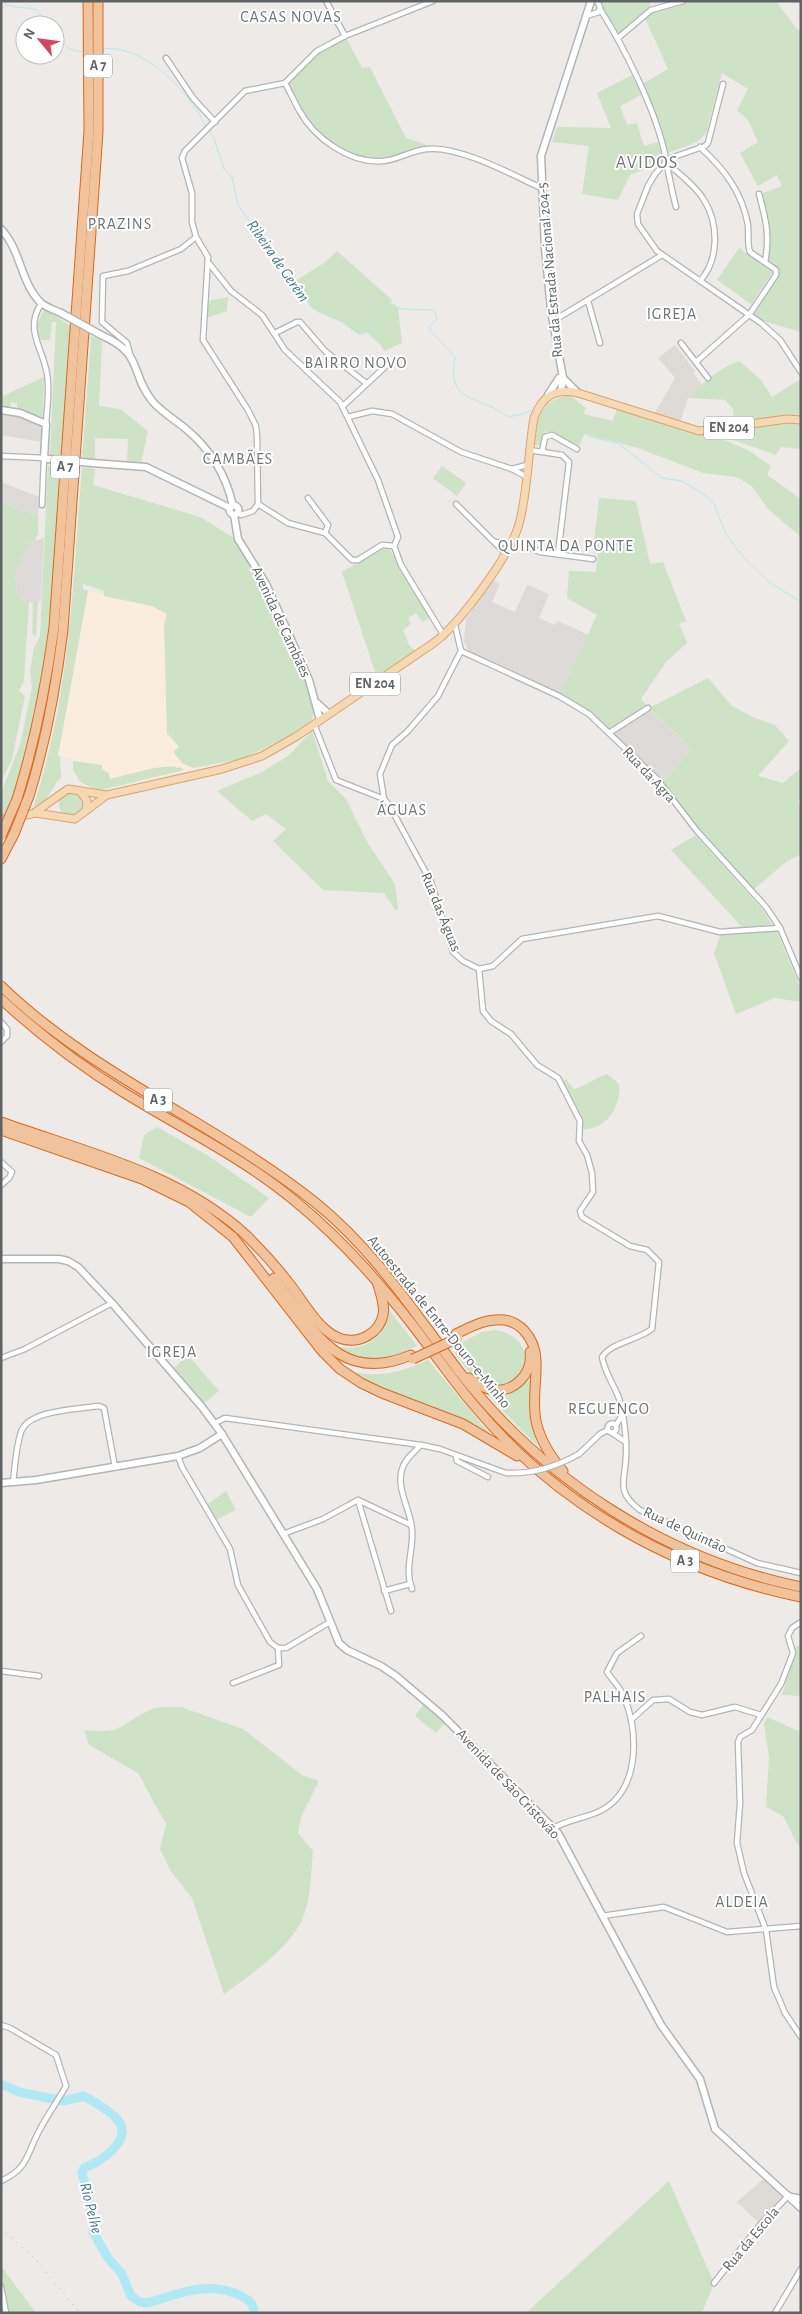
<svg xmlns="http://www.w3.org/2000/svg" width="802" height="2314" viewBox="0 0 802 2314" font-family="'Alegreya Sans',sans-serif">
  <style>
    .commercial { fill: #faede0 }
    .industrial { fill: #dddad8 }
    .education { fill: #dedad5 }
    .green { fill: #cee2c6 }
    .lines { fill: none; stroke-linecap: round; stroke-linejoin: round }
    .stream { stroke: #b0e9f4; stroke-width: 1 }
    .river { stroke: #b0e9f4; stroke-width: 9 }
    .street-casing { stroke: #b1b5b7; stroke-width: 7 }
    .secondary-casing { stroke: #b1b5b7; stroke-width: 9 }
    .primary-casing { stroke: #e0a06e; stroke-width: 9 }
    .highway-casing { stroke: #d76a1d; stroke-width: 11 }
    .street { stroke: #fff; stroke-width: 4.5 }
    .secondary { stroke: #fff; stroke-width: 6 }
    .primary { stroke: #f5d9b5; stroke-width: 7 }
    .highway { stroke: #f0c39c; stroke-width: 9 }
    .rail { stroke: #b2b3b3; stroke-width: 1; stroke-dasharray: 1 6; stroke-linecap: butt }
    .street-bridge-casing { stroke: #b1b5b7; stroke-width: 7; stroke-linecap: butt }
    .secondary-bridge-casing { stroke: #b1b5b7; stroke-width: 9; stroke-linecap: butt }
    .highway-bridge-casing { stroke: #d76a1d; stroke-width: 11; stroke-linecap: butt }
    .street-bridge { stroke: #fff; stroke-width: 4.5 }
    .secondary-bridge { stroke: #fff; stroke-width: 6 }
    .highway-bridge { stroke: #f0c39c; stroke-width: 9 }
    .labels { text-anchor: middle; dominant-baseline: central; stroke-width: 4; stroke-linejoin: round; paint-order: stroke }
    .shield { fill: #fff; stroke: #8e9293; stroke-width: 1 }
    .shield-label { font-size: 14px; font-weight: bold; fill: #5e6365 }
    .street-label { font-size: 15px; fill: #5e6365; stroke: #fff }
    .neighbourhood-label { font-size: 16px; letter-spacing: 1px; fill: #6f7577; stroke: #fff }
    .water-label { font-size: 16px; font-style: italic; fill: #457b8c; stroke: #fff }
    .quarter-label { font-size: 18px; letter-spacing: 1px; fill: #6f7577; stroke: #fff }
  </style>
  <rect width="100%" height="100%" fill="#eeeae7"/>
  <path class="commercial" d="M88,591L152,606L167,614L164,625L167,733L197,767L104,790L91,789L82,784L75,777L73,759L58,756Z"/>
  <g class="industrial">
    <path d="M1,413L21,416L37,423L42,428V442L1,435Z"/>
    <path d="M1,482L39,497L38,517L1,502Z"/>
    <path d="M44,537L41,601L25,602L17,594L15,572L29,544Z"/>
    <path d="M492,579L500,584L492,602L515,612L527,585L549,594L539,618L555,625L558,621L588,635L559,696L471,656L464,641L466,620Z"/>
    <path d="M648,708L692,749L661,784L609,733Z"/>
  </g>
  <g class="education">
    <path d="M675,345L695,371L693,373L702,385L691,398H688L680,422L654,414L675,378L658,358Z"/>
    <path d="M763,2179L782,2197L759,2223L737,2202Z"/>
  </g>
  <g class="green">
    <path d="M597,1H649L651,10L683,1H776L796,28L801,31V332L764,321L761,323L749,315L776,275V270L766,263L770,226L760,194L782,186L777,175L758,186L740,153L758,142L748,120L737,110L748,89L722,73L706,133L697,142L668,153L639,86L668,69L644,16L618,38Z"/>
    <path d="M345,36L362,68L370,67L406,138L425,144L427,149L383,161L368,160L336,148L315,132L285,83L317,51Z"/>
    <path d="M632,75L641,95L620,106L627,125L637,123L644,146L658,142L662,157L658,165L630,175L618,200L582,194L589,146L552,142L557,127L611,128L597,93Z"/>
    <path d="M739,248L773,272L751,304L717,280Z"/>
    <path d="M337,251L392,300L389,304H394L398,308L402,343L384,351L380,344L366,332L359,334C352,331 349,326 343,322C335,318 326,316 318,312C309,307 300,290 295,281L324,263Z"/>
    <path d="M228,297L227,311L207,318L209,301Z"/>
    <path d="M43,311H47L71,326L61,458L50,456L56,322H52L50,340H39L37,326Z"/>
    <path d="M91,336L102,341L99,406L120,409L148,431L141,464L127,462L128,439L95,438V461H82Z"/>
    <path d="M739,361L760,379L772,397L801,379V420L735,427L733,409L725,400L691,398C701,382 722,367 739,361Z"/>
    <path d="M44,377L43,417L17,410V403L11,402L10,409L1,408V397Z"/>
    <path d="M570,395L586,408L583,414L613,421L617,408L684,430L712,435L748,450L771,466L767,475L801,499V537L768,509L752,486L736,477L703,473L638,448L585,434L577,449L546,431L540,446L534,445C537,418 540,400 570,395Z"/>
    <path d="M792,422L801,424V449L781,447L776,455L719,435V432Z"/>
    <path d="M48,466H61C52,583 50,704 5,814L1,815V793L20,745L32,688L30,671L34,648L40,636Z"/>
    <path d="M442,466L466,483L457,496L433,478Z"/>
    <path d="M82,467L95,469L93,485L200,517L234,538L265,589L312,696L314,709L312,719L308,723L285,738L242,759L193,768L182,763L175,754L174,751L179,747L167,733L164,625L167,614L152,606L104,596V591L83,584V589L88,591L58,756H60L61,779L58,780L45,801L33,807C70,700 73,580 82,467Z"/>
    <path d="M599,498L636,501L650,564L663,562L686,621L679,624L687,643L666,662L641,699L649,708L708,678L732,706L753,717L775,725L789,741L758,776L783,783L801,768V798L798,801L801,810V854L787,861L752,891L697,831L661,784L692,749L649,708L609,733L589,714L559,696L597,615L567,598L569,571L596,572L598,551L593,550Z"/>
    <path d="M1,502L38,517V534L35,541L29,544L15,572L17,594L25,602H29L24,681L19,691L25,696L12,759L1,782Z"/>
    <path d="M381,549L390,550L430,617L422,622L416,613L408,618L411,624L403,630L409,645L416,651L377,678L342,572Z"/>
    <path d="M38,601L36,637L32,634L33,602Z"/>
    <path d="M312,731L328,781L346,799L367,842L395,884L398,908L396,911L384,893L323,890L273,841L286,829L266,814L252,821L217,791L262,772L288,756Z"/>
    <path d="M73,761L102,765V769L109,773L110,779L154,768L175,766L176,768L180,767L184,770L98,791L80,782L73,770Z"/>
    <circle cx="71" cy="804" r="12"/>
    <path d="M696,835L762,909L777,932L801,989V1002L775,998L736,1014L714,953L723,928L741,926L671,850Z"/>
    <path d="M607,1074L619,1084C622,1106 606,1130 583,1129L581,1116L563,1082L565,1079L574,1089C587,1086 594,1078 607,1074Z"/>
    <path d="M157,1127L207,1155L269,1198L251,1217L139,1158L144,1135Z"/>
    <path d="M389,1310L417,1346C385,1361 365,1367 335,1346C355,1351 375,1346 385,1325C387,1320 386,1315 389,1310Z"/>
    <path d="M495,1330C550,1340 520,1404 479,1380C468,1374 459,1358 451,1348L482,1332Z"/>
    <path d="M188,1355L219,1391L204,1403L174,1368Z"/>
    <path d="M428,1360L491,1435C446,1409 394,1398 348,1371C378,1378 400,1373 428,1360Z"/>
    <path d="M533,1370C529,1397 529,1421 538,1447L486,1393C508,1399 523,1390 533,1370Z"/>
    <path d="M226,1491L236,1510L213,1521L205,1506Z"/>
    <path d="M801,1644V1696L782,1695L796,1647Z"/>
    <path d="M423,1705L445,1723L436,1733L415,1716Z"/>
    <path d="M181,1707L243,1729L302,1775L319,1781L301,1817L298,1833L313,1851C311,1871 311,1901 302,1920C287,1951 251,1974 224,1994L192,1898L170,1870L160,1849L166,1824L138,1773L89,1745L84,1730C124,1735 119,1724 150,1710C158,1706 172,1708 181,1707Z"/>
    <path d="M767,1717L801,1732V1851L783,1816L766,1807L769,1757L764,1725Z"/>
    <path d="M669,2181L714,2283L702,2313H526Z"/>
    <path d="M1,2266L36,2313H1Z"/>
  </g>
  <g class="lines">
    <g class="stream">
      <path d="M5,1L6,5C16,8 27,7 37,10L46,25"/>
      <path d="M55,33C65,45 68,53 86,51"/>
      <path d="M102,49C140,44 176,81 197,110C201,115 202,122 206,127"/>
      <path d="M208,130L213,136L224,169L232,177L238,205L271,252L286,268L312,308L342,322L359,334H364L379,313L391,303L400,309L435,310L437,319L429,327L430,330L455,357C449,389 460,395 487,405C510,414 501,422 530,411"/>
      <path d="M543,412L560,414L567,423L575,424L589,436L619,444L662,478L682,481L706,496L714,504L726,534L743,557L769,582L801,602"/>
    </g>
    <path class="river" d="M1,2084L19,2092L63,2101L84,2096C94,2102 109,2110 117,2119C135,2140 100,2162 84,2168L82,2172L93,2219V2232L108,2258L122,2274L131,2296L140,2302L147,2303C179,2294 205,2281 237,2294C246,2298 254,2302 254,2313"/>
    <defs>
      <g id="street">
        <path d="M600,9C624,47 654,107 664,150C668,169 671,188 676,207"/>
        <path d="M586,16L599,12L600,7L597,1"/>
        <path d="M345,36L433,1"/>
        <path d="M618,38L651,10L683,1"/>
        <path d="M166,58L193,98L215,122"/>
        <path d="M285,83C290,92 294,101 299,110C314,138 350,164 383,161C398,160 412,150 427,149C458,145 513,175 541,188"/>
        <path d="M285,83L317,51L345,36L326,1"/>
        <path d="M665,160L705,146L708,143L723,84"/>
        <path d="M666,162L655,174L648,186L637,214L638,224L657,251L761,323L780,340L801,372"/>
        <path d="M666,162C679,174 695,185 704,200C719,224 719,260 700,281"/>
        <path d="M759,194C766,220 770,235 765,262"/>
        <path d="M208,262L231,291L262,315L285,350L340,402L378,480L398,537L394,546"/>
        <path d="M588,301L600,343"/>
        <path d="M41,304C24,330 43,348 47,374C50,390 47,408 46,424"/>
        <path d="M553,321L662,255"/>
        <path d="M275,333L297,322H300L325,351L366,383"/>
        <path d="M681,343L708,378"/>
        <path d="M130,354L127,343L102,322L103,276L128,271L181,249L196,237"/>
        <path d="M696,362L749,315L776,275V270L750,252C747,244 749,234 748,225C742,192 725,170 700,147"/>
        <path d="M343,406L387,365"/>
        <path d="M348,417L372,411L392,414L461,452L512,469L525,476"/>
        <path d="M529,450L562,455L569,462L558,554"/>
        <path d="M542,452L545,437L552,435L577,449"/>
        <path d="M1,456L44,458L42,505"/>
        <path d="M512,469L527,465"/>
        <path d="M308,498L328,525L325,533"/>
        <path d="M258,504L288,523L325,533L352,560H358L382,545L394,546"/>
        <path d="M456,504L505,553"/>
        <path d="M237,513L241,515L253,511L258,504L257,437L256,426L248,410L203,340L208,257L196,237L192,222V193L182,158L185,151L245,91L285,83"/>
        <path d="M512,540L540,552L593,559"/>
        <path d="M495,542L511,543"/>
        <path d="M394,546L401,565L444,636"/>
        <path d="M455,625L461,651L559,696L589,714L657,779L697,831L766,907L780,928L801,978"/>
        <path d="M314,724L336,780L384,799L389,805L431,882L453,952L463,961L479,969L493,966L522,939L658,916L720,932L780,928"/>
        <path d="M609,733L648,708"/>
        <path d="M384,799L380,774L392,745L408,731L438,696L461,651"/>
        <path d="M479,969L483,1011L491,1021L511,1034L537,1065L558,1078L580,1121L579,1141L587,1155L592,1173L593,1192L580,1211L582,1217L630,1246L647,1250L659,1262L652,1329C636,1341 612,1342 602,1357C606,1379 620,1390 623,1414L616,1425"/>
        <path d="M1,1022L7,1029V1036L1,1042"/>
        <path d="M1,1162L12,1172L9,1178L1,1185"/>
        <path d="M1,1358L25,1349L112,1303"/>
        <path d="M623,1415C625,1428 627,1441 626,1454C626,1481 614,1490 640,1510L757,1563L801,1573"/>
        <path d="M215,1423L225,1418L421,1445L440,1449L506,1473"/>
        <circle cx="612" cy="1428" r="4.5"/>
        <path d="M612,1433L626,1442"/>
        <path d="M579,1454L600,1434L608,1430"/>
        <path d="M178,1456L182,1467L230,1549L238,1585L270,1642L278,1648"/>
        <path d="M456,1456L457,1461L488,1477"/>
        <path d="M13,1482C15,1466 16,1447 21,1432C28,1410 78,1409 99,1406L104,1408L115,1467"/>
        <path d="M358,1500L391,1611"/>
        <path d="M283,1534L323,1519L358,1500L411,1525"/>
        <path d="M412,1589C404,1568 414,1550 412,1529C410,1508 396,1489 402,1469C405,1459 414,1452 421,1445"/>
        <path d="M384,1591L410,1584"/>
        <path d="M801,1622L792,1628L788,1636L793,1653L781,1684L752,1730L740,1737L738,1742L740,1803L737,1843L744,1873L766,1930L774,1987L785,2013L801,2037"/>
        <path d="M278,1648H286L330,1622"/>
        <path d="M1,1671L39,1676"/>
        <path d="M233,1683L279,1665L278,1648"/>
        <path d="M631,1720L653,1700L669,1699L690,1712L702,1715L735,1707L761,1715"/>
        <path d="M554,1828C570,1818 592,1818 607,1807C640,1784 638,1730 624,1697C621,1688 612,1680 607,1672L617,1653L641,1636"/>
        <path d="M602,1916L664,1907L727,1932L801,1926"/>
        <path d="M1,2025L10,2028L56,2055L66,2086C57,2102 46,2117 38,2133C26,2157 27,2169 1,2181"/>
        <path d="M714,2283L760,2225L789,2195"/>
        <path d="M1,2287L6,2313"/>
        <path d="M775,2313L801,2269"/>
      </g>
      <g id="secondary">
        <path d="M1,229C21,250 20,281 40,302C45,307 54,310 61,313"/>
        <path d="M101,335C145,354 129,373 153,402C162,412 175,420 186,429C210,449 226,474 233,506"/>
        <path d="M563,378L578,393"/>
        <path d="M561,391L563,378L551,310L545,248L541,156L591,1"/>
        <path d="M548,395L559,378"/>
        <path d="M1,410L20,413L46,424L44,458L49,459"/>
        <path d="M92,463L146,467L230,508"/>
        <circle cx="234" cy="510" r="4.5"/>
        <path d="M234,515L238,539L266,584L286,628L309,680L320,720"/>
        <path d="M317,703L329,714"/>
        <path d="M1,1259H59L68,1261L78,1267L112,1303L202,1407L222,1434L317,1589L339,1643L347,1650L381,1666L396,1676L443,1716L558,1833L661,2025L700,2079L715,2129L801,2208"/>
        <path d="M1,1483L36,1480L178,1456L200,1448L222,1434"/>
        <path d="M791,2197L801,2199"/>
      </g>
      <g id="primary">
        <path d="M80,791L87,801L86,810"/>
        <path d="M34,813L68,789L106,795"/>
        <path d="M1,820L36,813L75,819L107,795L222,769L262,756L297,736L435,642C460,623 511,554 519,524C528,492 528,451 534,418C542,396 555,388 578,393L699,431L787,419L801,420"/>
      </g>
      <g id="highway">
        <path d="M29,796C46,741 56,687 63,630L98,132V1"/>
        <path d="M17,799C35,742 46,686 54,627L89,131L88,1"/>
        <path d="M1,859L14,834"/>
        <path d="M1,986C94,1076 216,1123 316,1203C374,1250 414,1312 458,1370C543,1480 665,1559 801,1587"/>
        <path d="M1,999C39,1034 79,1065 123,1092C181,1128 242,1157 295,1201C339,1237 376,1278 411,1323C432,1350 451,1378 473,1404C557,1505 673,1571 801,1597"/>
        <path d="M1,1122C85,1152 178,1173 245,1234C260,1249 275,1265 288,1282C303,1300 319,1333 342,1339C360,1344 379,1333 383,1315C385,1305 381,1295 378,1285"/>
        <path d="M1,1130L142,1179L189,1202L233,1237L322,1351L340,1369L361,1383L382,1393L463,1424L517,1456"/>
        <path d="M274,1278C313,1328 338,1386 411,1355"/>
        <path d="M456,1334C468,1328 481,1321 495,1320C519,1317 535,1338 536,1360C537,1381 532,1401 536,1421C540,1440 550,1456 563,1471"/>
        <path d="M469,1378C476,1383 484,1389 494,1390C515,1392 533,1373 530,1352"/>
      </g>
    </defs>
    <use href="#street" class="street-casing"/>
    <use href="#secondary" class="secondary-casing"/>
    <use href="#primary" class="primary-casing"/>
    <use href="#highway" class="highway-casing"/>
    <use href="#street" class="street"/>
    <use href="#secondary" class="secondary"/>
    <use href="#primary" class="primary"/>
    <use href="#highway" class="highway"/>
    <path class="rail" d="M1,2228L35,2259L80,2313"/>
    <defs>
      <path id="street-bridge" d="M506,1473C534,1474 555,1467 579,1454"/>
      <g id="secondary-bridge">
        <path d="M61,313L101,335"/>
        <path d="M49,459L92,463"/>
      </g>
      <g id="highway-bridge">
        <path d="M14,834L29,796"/>
        <path d="M1,836L17,799"/>
        <path d="M413,1359L458,1338"/>
      </g>
    </defs>
    <use href="#street-bridge" class="street-bridge-casing"/>
    <use href="#secondary-bridge" class="secondary-bridge-casing"/>
    <use href="#highway-bridge" class="highway-bridge-casing"/>
    <use href="#street-bridge" class="street-bridge"/>
    <use href="#secondary-bridge" class="secondary-bridge"/>
    <use href="#highway-bridge" class="highway-bridge"/>
  </g>
  <g class="labels">
    <g class="shield">
      <rect x="84" y="54.5" width="28" height="23" rx="4"/>
      <rect x="704" y="416.5" width="50" height="23" rx="4"/>
      <rect x="51" y="455.5" width="28" height="23" rx="4"/>
      <rect x="350" y="672.5" width="50" height="23" rx="4"/>
      <rect x="144" y="1088.5" width="28" height="23" rx="4"/>
      <rect x="671" y="1549.5" width="28" height="23" rx="4"/>
    </g>
    <g class="shield-label">
      <text x="98" y="66">A 7</text>
      <text x="729" y="428">EN 204</text>
      <text x="65" y="467">A 7</text>
      <text x="375" y="684">EN 204</text>
      <text x="158" y="1100">A 3</text>
      <text x="685" y="1561">A 3</text>
    </g>
    <g class="street-label">
      <text transform="translate(550 270) rotate(-95)">Rua da Estrada Nacional 204-5</text>
      <text transform="translate(281 622) rotate(65)">Avenida de Cambães</text>
      <text transform="translate(649 775) rotate(47)">Rua da Agra</text>
      <text transform="translate(441 912) rotate(68)">Rua das Águas</text>
      <text transform="translate(439 1322) rotate(51)">Autoestrada de Entre-Douro-e-Minho</text>
      <text transform="translate(685 1530) rotate(25)">Rua de Quintão</text>
      <text transform="translate(508 1784) rotate(47)">Avenida de São Cristovão</text>
      <text transform="translate(751 2239) rotate(-50)">Rua da Escola</text>
    </g>
    <g class="neighbourhood-label">
      <text x="291" y="17">CASAS NOVAS</text>
      <text x="120" y="224">PRAZINS</text>
      <text x="672" y="314">IGREJA</text>
      <text x="356" y="363">BAIRRO NOVO</text>
      <text x="238" y="459">CAMBÃES</text>
      <text x="566" y="546">QUINTA DA PONTE</text>
      <text x="402" y="810">ÁGUAS</text>
      <text x="172" y="1352">IGREJA</text>
      <text x="609" y="1409">REGUENGO</text>
      <text x="615" y="1697">PALHAIS</text>
      <text x="742" y="1902">ALDEIA</text>
    </g>
    <g class="water-label">
      <text transform="translate(278 261) rotate(55)">Ribeira de Gerêm</text>
      <text transform="translate(91 2208) rotate(76)">Rio Pelhe</text>
    </g>
    <g class="quarter-label">
      <text x="647" y="163">AVIDOS</text>
    </g>
  </g>
  <rect width="802" height="2314" fill="none" stroke="#5e6365" stroke-width="5"/>
  <g transform="translate(40 40) rotate(299)"><circle r="24" fill="#ffffff" stroke="#bfc1c1"/>
  <path d="M0-4L9 19L0 12L-9 19Z" fill="#d44763"/>
  <text y="-8" font-size="14" font-weight="bold" text-anchor="middle" fill="#5e6365">N</text>
  </g>
</svg>
